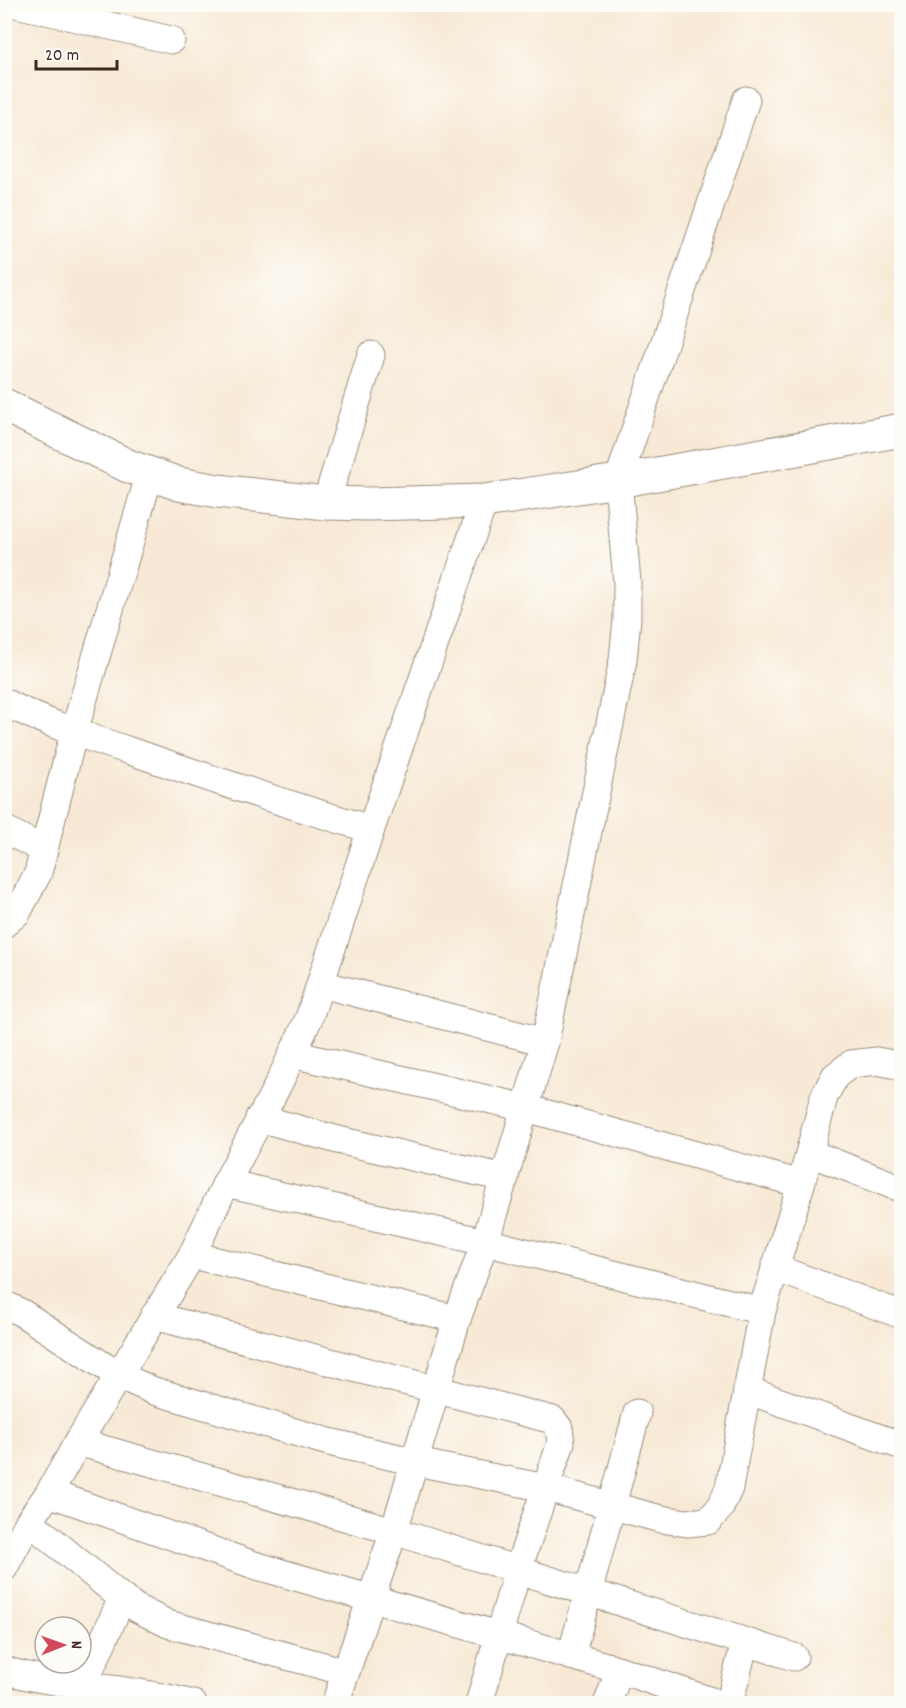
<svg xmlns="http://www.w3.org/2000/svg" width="906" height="1708" viewBox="0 0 906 1708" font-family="Dekko,sans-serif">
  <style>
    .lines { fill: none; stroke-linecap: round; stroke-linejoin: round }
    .minor-casing { stroke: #998a7a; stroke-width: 29 }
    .tertiary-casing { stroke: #998a7a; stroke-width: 35 }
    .minor { stroke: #fff; stroke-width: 27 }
    .tertiary { stroke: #fff; stroke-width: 33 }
  </style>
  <rect width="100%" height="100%" fill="#fdfcf7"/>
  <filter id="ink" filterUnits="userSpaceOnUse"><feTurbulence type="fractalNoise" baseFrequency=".0167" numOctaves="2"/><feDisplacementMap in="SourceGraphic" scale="12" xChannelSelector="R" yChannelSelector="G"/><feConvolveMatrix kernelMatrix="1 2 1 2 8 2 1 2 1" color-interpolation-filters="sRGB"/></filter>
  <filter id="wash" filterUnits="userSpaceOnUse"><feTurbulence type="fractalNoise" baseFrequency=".008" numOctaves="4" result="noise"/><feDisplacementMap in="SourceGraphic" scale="24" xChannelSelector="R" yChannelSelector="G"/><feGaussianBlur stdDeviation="1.35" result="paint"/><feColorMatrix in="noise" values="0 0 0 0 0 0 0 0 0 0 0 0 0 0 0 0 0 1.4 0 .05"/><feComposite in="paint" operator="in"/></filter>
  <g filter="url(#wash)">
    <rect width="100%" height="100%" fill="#f7e9d5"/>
  </g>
  <g filter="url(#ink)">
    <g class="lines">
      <defs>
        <g id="minor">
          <path d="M16,4L171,40"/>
          <path d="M326,503L371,355"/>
          <path d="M4,702C49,725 97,740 145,756C220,782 295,807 371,829"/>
          <path d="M4,829L44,850"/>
          <path d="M4,924L17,913L38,873L74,732L150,473"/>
          <path d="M321,984L545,1042"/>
          <path d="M292,1054L526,1108L801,1184"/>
          <path d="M259,1118L338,1140L505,1178"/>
          <path d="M810,1153L902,1189"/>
          <path d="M226,1183L485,1242L762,1311"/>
          <path d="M192,1255L457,1319"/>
          <path d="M775,1268L902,1315"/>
          <path d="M4,1304L22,1313L118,1375L154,1391L329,1442L416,1462L546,1488L661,1519L687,1523L708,1521L720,1508L729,1488L762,1311L801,1184L824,1097L835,1076L851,1064L877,1061L902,1066"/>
          <path d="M154,1316L553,1420L559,1428L561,1443L518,1569L479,1704"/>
          <path d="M747,1390L902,1446"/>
          <path d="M78,1442L394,1531L794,1657"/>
          <path d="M49,1493L254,1565L620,1670L720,1704"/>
          <path d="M29,1521L122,1598L138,1609L168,1624L346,1672"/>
          <path d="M4,1568L29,1521L49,1493L78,1442L192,1255L226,1183L279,1083L309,1018L371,829L484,501"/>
          <path d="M571,1656L637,1413"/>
          <path d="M4,1670C66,1688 131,1687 193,1704"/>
          <path d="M77,1700L122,1598"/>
          <path d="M335,1704L394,1531L457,1319L485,1242L545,1042L623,660L627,619V582L618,481L746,100"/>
          <path d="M607,1704L620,1670"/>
          <path d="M729,1704L745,1642"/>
        </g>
        <path id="tertiary" d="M4,405L128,466L179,484L218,491L326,503L368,504L484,501L618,481L902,430"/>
      </defs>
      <use href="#minor" class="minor-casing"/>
      <use href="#tertiary" class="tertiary-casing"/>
      <use href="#minor" class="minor"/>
      <use href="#tertiary" class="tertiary"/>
    </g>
  </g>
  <rect width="906" height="1708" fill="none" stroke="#fdfcf7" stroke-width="24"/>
  <g transform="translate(63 1645) rotate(89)"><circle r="28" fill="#fdfcf7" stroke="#afa8a0" stroke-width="1.5"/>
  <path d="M0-4.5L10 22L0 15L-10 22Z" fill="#d1495b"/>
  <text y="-9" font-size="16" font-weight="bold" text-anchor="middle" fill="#3b2a1e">N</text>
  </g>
  <path d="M36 60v9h81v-9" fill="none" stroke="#3b2a1e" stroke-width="3"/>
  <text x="45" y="60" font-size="18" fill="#3b2a1e" stroke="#fdfcf7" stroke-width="4.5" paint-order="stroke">20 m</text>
</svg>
